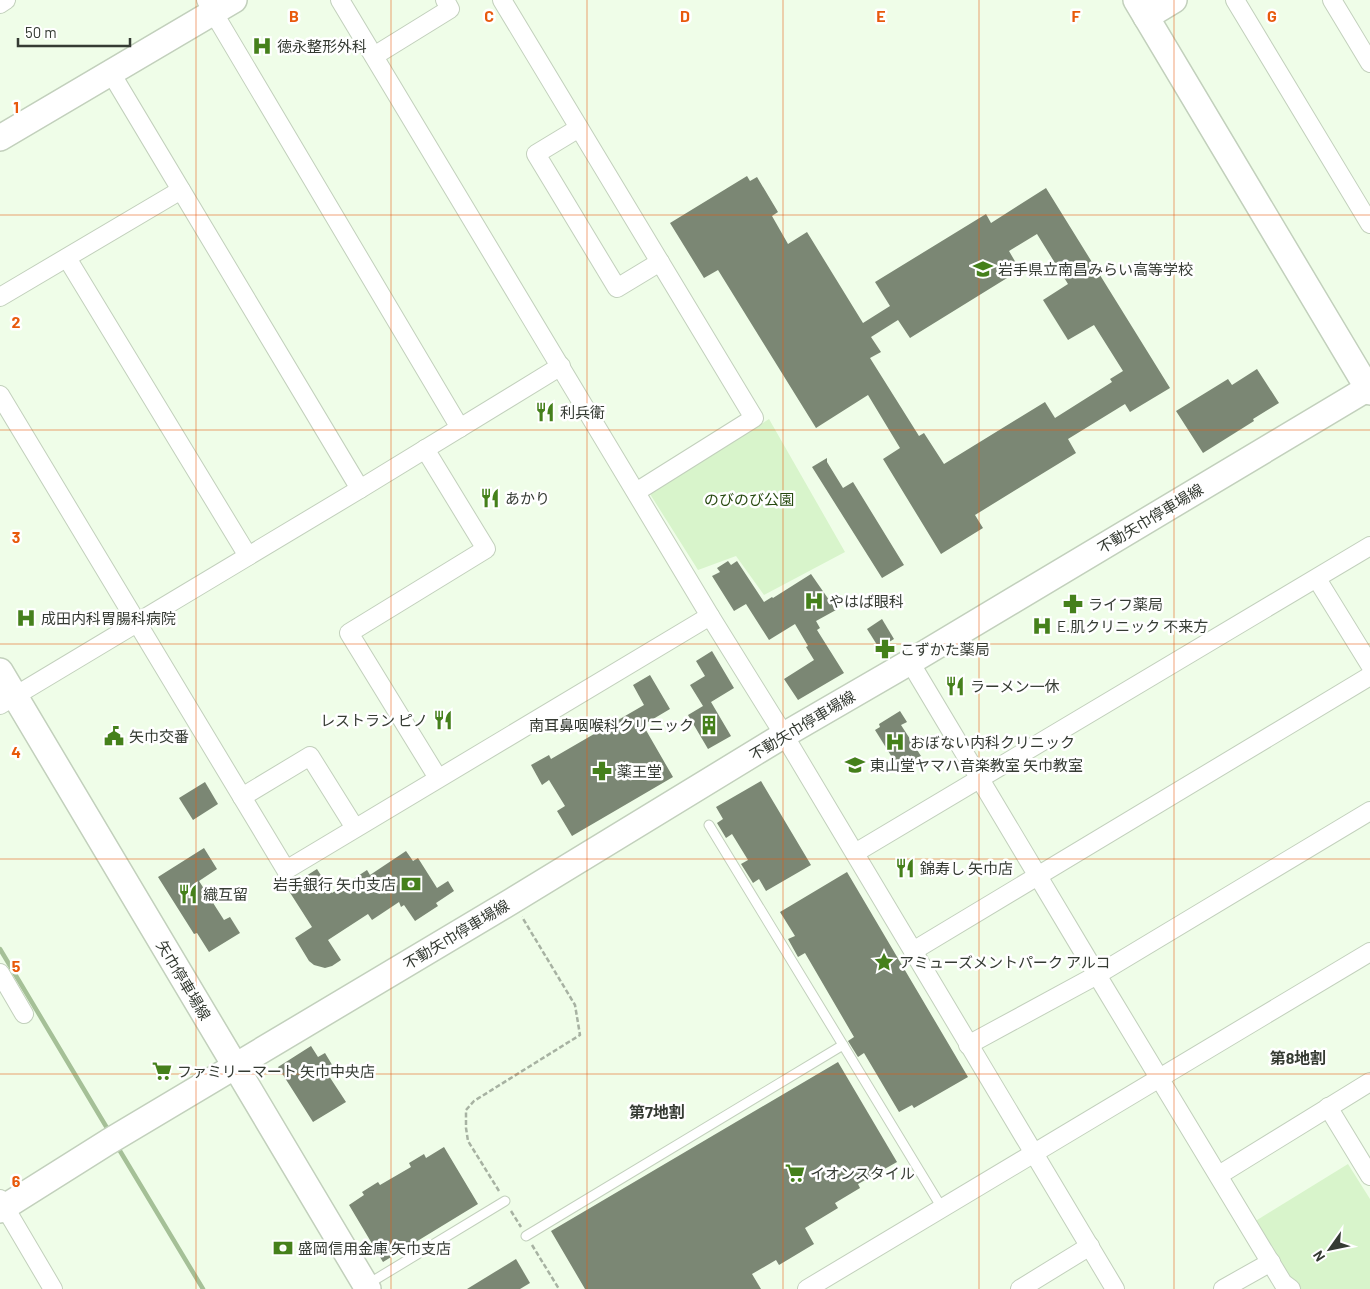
<svg xmlns="http://www.w3.org/2000/svg" width="1370" height="1289" viewBox="0 0 1370 1289" font-family="Barlow,'Noto Sans JP',sans-serif">
  <style>
    .green { fill: #d8f4cb }
    .lines { fill: none; stroke-linecap: round; stroke-linejoin: round }
    .stream { stroke: #a5c097; stroke-width: 4.5 }
    .building { fill: #7b8774; fill-rule: evenodd }
    .lane-casing { stroke: #c2d0bc; stroke-width: 11 }
    .street-casing { stroke: #c2d0bc; stroke-width: 20 }
    .secondary-casing { stroke: #c2d0bc; stroke-width: 28 }
    .path { stroke: #a7b2a2; stroke-width: 2.5; stroke-dasharray: 5 2.5; stroke-linecap: butt }
    .lane { stroke: #fff; stroke-width: 9 }
    .street { stroke: #fff; stroke-width: 18 }
    .secondary { stroke: #fff; stroke-width: 25 }
    .grid { fill: none; stroke: #e8590c; stroke-width: 1; stroke-opacity: 0.55 }
    .labels { text-anchor: middle; dominant-baseline: central; stroke-width: 5; stroke-linejoin: round; paint-order: stroke }
    .poi-label { font-size: 15px; fill: #353b33; stroke: #fff; text-anchor: start }
    .park-label { font-size: 15px; fill: #274a10; stroke: #fff }
    .street-label { font-size: 15px; fill: #353b33; stroke: #fff }
    .neighbourhood-label { font-size: 16px; font-weight: bold; fill: #353b33; stroke: #fff }
    .grid-label { font-size: 16px; text-anchor: middle; font-weight: bold; fill: #e8590c; stroke: #fff; stroke-width: 5; stroke-linejoin: round; paint-order: stroke }
  </style>
  <rect width="100%" height="100%" fill="#effde8"/>
  <g class="green">
    <path d="M769,419L845,552L764,595L736,556L698,570L650,494Z"/>
    <path d="M1348,1164L1370,1199V1289H1299L1289,1281L1249,1225Z"/>
  </g>
  <g class="lines">
    <g class="stream">
      <path d="M0,949L110,1133"/>
      <path d="M117,1146L203,1289"/>
    </g>
  </g>
  <g class="building">
    <path d="M747,176L750,181L757,177L778,212L772,216L788,244L807,232L863,323L890,306L875,282L986,214L991,223L1046,188L1170,388L1130,412L1125,404L1068,439L1076,453L975,515L983,528L941,554L883,459L900,448L868,395L816,428L718,270L704,278L670,223ZM1037,234L1068,284L1043,300L1068,340L1094,325L1123,371L1110,379L1112,382L1055,418L1045,402L944,464L924,433L919,436L870,358L881,352L871,337L898,320L910,338L1020,270L1009,251Z"/>
    <path d="M1257,369L1279,403L1253,419L1254,421L1203,453L1176,411L1228,379L1232,385Z"/>
    <path d="M827,458V462L843,488L853,482L904,565L882,578L812,467Z"/>
    <path d="M728,561L731,565L737,561L764,602L772,597L773,598L811,574L836,610L816,621L820,628L817,630L844,673L798,700L784,679L814,660L806,647L808,646L795,624L769,640L746,604L734,611L712,576L720,572L717,568Z"/>
    <path d="M882,619L894,639L879,648L867,629Z"/>
    <path d="M712,651L734,688L711,702L731,736L708,749L688,715L703,706L690,685L705,676L696,661Z"/>
    <path d="M650,675L670,709L643,725L673,777L572,836L557,811L565,806L549,780L542,785L531,765L549,755L551,759L644,705L633,685Z"/>
    <path d="M900,711L907,722L901,725L921,756L900,770L875,730L880,727L879,724Z"/>
    <path d="M761,781L811,865L766,891L759,879L753,883L741,864L748,860L732,834L726,838L717,823L723,819L716,807Z"/>
    <path d="M205,782L218,804L193,820L179,798Z"/>
    <path d="M204,848L217,869L199,881L224,920L230,917L240,933L209,952L197,933L194,934L158,877Z"/>
    <path d="M406,851L413,861L418,858L437,888L448,881L454,891L436,903L438,906L415,921L404,905L401,907L399,902L372,920L368,914L328,940L341,960L332,966L325,968L314,965L309,961L295,938L312,927L287,888L317,869L332,893L367,870L370,875Z"/>
    <path d="M847,872L968,1077L914,1108L912,1105L899,1112L864,1053L858,1057L848,1041L854,1037L805,953L798,957L788,939L795,936L780,912Z"/>
    <path d="M311,1046L318,1057L325,1053L334,1068L327,1073L346,1102L313,1122L278,1067Z"/>
    <path d="M838,1062L897,1162L858,1184L860,1188L835,1203L838,1208L805,1228L814,1244L779,1265L776,1260L752,1274L761,1289H585L551,1231Z"/>
    <path d="M444,1147L478,1204L383,1262L349,1205L364,1195L362,1192L378,1182L380,1185L411,1167L409,1163L424,1154L426,1158Z"/>
    <path d="M516,1259L530,1283L520,1289H467Z"/>
  </g>
  <g class="lines">
    <defs>
      <g id="lane">
        <path d="M709,825L843,1045"/>
        <path d="M526,1236L843,1045L942,1208"/>
        <path d="M368,1284L505,1201"/>
      </g>
      <g id="street">
        <path d="M206,0L460,428"/>
        <path d="M340,0L710,616L784,735L1115,1289"/>
        <path d="M502,0L754,418L636,492"/>
        <path d="M1235,0L1370,224"/>
        <path d="M1332,0L1370,63"/>
        <path d="M0,4L6,0"/>
        <path d="M374,56L450,9L445,0"/>
        <path d="M111,73L360,489"/>
        <path d="M579,128L536,154L617,288L660,262"/>
        <path d="M67,258L248,556"/>
        <path d="M0,297L181,190"/>
        <path d="M0,395L286,870L710,616"/>
        <path d="M425,449L486,549L349,633L438,778"/>
        <path d="M1317,579L1370,665"/>
        <path d="M910,662L1097,975L1283,1283L1291,1289"/>
        <path d="M0,705L360,489L561,366"/>
        <path d="M242,797L310,756L355,828"/>
        <path d="M855,853L1370,546"/>
        <path d="M913,951L1370,676"/>
        <path d="M0,973L24,1014"/>
        <path d="M968,1045L1097,975L1370,811"/>
        <path d="M1328,1107L1370,1176"/>
        <path d="M1219,1175L1370,1082"/>
        <path d="M0,1199L53,1289"/>
        <path d="M807,1289L1370,952"/>
        <path d="M1020,1289L1090,1246"/>
        <path d="M1223,1289L1271,1262"/>
      </g>
      <g id="secondary">
        <path d="M1136,0L1370,392"/>
        <path d="M1146,17L1174,0"/>
        <path d="M0,138L234,0"/>
        <path d="M0,671L368,1289"/>
        <path d="M0,1210L108,1142L512,901L784,735L910,662L1370,387"/>
      </g>
    </defs>
    <use href="#lane" class="lane-casing"/>
    <use href="#street" class="street-casing"/>
    <use href="#secondary" class="secondary-casing"/>
    <g class="path">
      <path d="M499,1191L468,1141L466,1128V1110L474,1101L580,1035L575,1005L522,917"/>
      <path d="M511,1211L521,1227"/>
      <path d="M532,1245L559,1289"/>
    </g>
    <use href="#lane" class="lane"/>
    <use href="#street" class="street"/>
    <use href="#secondary" class="secondary"/>
  </g>
  <path class="grid" d="M196,0V1289M391,0V1289M587,0V1289M783,0V1289M979,0V1289M1174,0V1289M0,215H1370M0,430H1370M0,644H1370M0,859H1370M0,1074H1370"/>
  <defs>
    <symbol id="hospital-bare" viewBox="-9 -9 18 18"><path d="M-5-5h3v3.5h4V-5h3V5h-3V1.5h-4V5h-3Z" fill="#45801b" stroke="#fff" stroke-width="2.5" paint-order="stroke"/></symbol>
    <symbol id="school-bare" viewBox="-9 -9 18 18"><path d="M0-5L7-2L0 1L-7-2ZM-4 1L0 2.5L4 1V4Q0 6-4 4Z" fill="#45801b" stroke="#fff" stroke-width="2.5" paint-order="stroke"/></symbol>
    <symbol id="restaurant-bare" viewBox="-9 -9 18 18"><path d="M-5-6h1v4h1v-4h1v4h1v-4h1v5L-1.5 .5V6h-2V.5L-5-1ZM5-6V6H3V1.5H1.5Q1.5-4 5-6Z" fill="#45801b" stroke="#fff" stroke-width="2.5" paint-order="stroke"/></symbol>
    <symbol id="pharmacy-bare" viewBox="-9 -9 18 18"><path d="M-2-6h4v4h4v4h-4v4h-4v-4h-4v-4h4Z" fill="#45801b" stroke="#fff" stroke-width="2.5" paint-order="stroke"/></symbol>
    <symbol id="building-bare" viewBox="-9 -9 18 18"><path d="M-4-6H4V6H1V3H-1V6H-4ZM-2.5-4.3h1.7v1.8h-1.7ZM.8-4.3h1.7v1.8H.8ZM-2.5-1h1.7V.8h-1.7ZM.8-1h1.7V.8H.8Z" fill="#45801b" stroke="#fff" stroke-width="2.5" paint-order="stroke"/></symbol>
    <symbol id="civic-bare" viewBox="-9 -9 18 18"><path d="M-.6-6.5H3V-4.5H.6V-3L4-1V1h2V6H-6V1h2V-1L-.6-3ZM-1.2 2.5V6h2.4V2.5Z" fill="#45801b" stroke="#fff" stroke-width="2.5" paint-order="stroke"/></symbol>
    <symbol id="bank-bare" viewBox="-9 -9 18 18"><path d="M-6-4H6V4H-6ZM0-2.3a2.3 2.3 0 1 0 0 4.6a2.3 2.3 0 1 0 0-4.6Z" fill="#45801b" stroke="#fff" stroke-width="2.5" paint-order="stroke"/></symbol>
    <symbol id="sight-bare" viewBox="-9 -9 18 18"><path d="M0-6L1.8-2.2L6-1.7L2.9 1.2L3.7 5.4L0 3.3L-3.7 5.4L-2.9 1.2L-6-1.7L-1.8-2.2Z" fill="#45801b" stroke="#fff" stroke-width="2.5" paint-order="stroke"/></symbol>
    <symbol id="supermarket-bare" viewBox="-9 -9 18 18"><path d="M-6-5.5h2.5l.6 2H6L4.5 2H-2.5L-4.4-4H-6ZM-1.5 3.2a1.3 1.3 0 1 0 .1 0ZM3 3.2a1.3 1.3 0 1 0 .1 0Z" fill="#45801b" stroke="#fff" stroke-width="2.5" paint-order="stroke"/></symbol>
  </defs>
  <g fill-rule="evenodd">
    <use href="#hospital-bare" x="248" y="32" width="28" height="28"/>
    <use href="#school-bare" x="969" y="255" width="28" height="28"/>
    <use href="#restaurant-bare" x="531" y="398" width="28" height="28"/>
    <use href="#restaurant-bare" x="476" y="484" width="28" height="28"/>
    <use href="#hospital-bare" x="800" y="587" width="28" height="28"/>
    <use href="#pharmacy-bare" x="1059" y="590" width="28" height="28"/>
    <use href="#hospital-bare" x="12" y="604" width="28" height="28"/>
    <use href="#hospital-bare" x="1028" y="612" width="28" height="28"/>
    <use href="#pharmacy-bare" x="871" y="635" width="28" height="28"/>
    <use href="#restaurant-bare" x="941" y="672" width="28" height="28"/>
    <use href="#restaurant-bare" x="429" y="706" width="28" height="28"/>
    <use href="#building-bare" x="695" y="711" width="28" height="28"/>
    <use href="#civic-bare" x="100" y="722" width="28" height="28"/>
    <use href="#hospital-bare" x="881" y="728" width="28" height="28"/>
    <use href="#school-bare" x="841" y="751" width="28" height="28"/>
    <use href="#pharmacy-bare" x="588" y="757" width="28" height="28"/>
    <use href="#restaurant-bare" x="891" y="854" width="28" height="28"/>
    <use href="#bank-bare" x="397" y="870" width="28" height="28"/>
    <use href="#restaurant-bare" x="174" y="880" width="28" height="28"/>
    <use href="#sight-bare" x="870" y="948" width="28" height="28"/>
    <use href="#supermarket-bare" x="148" y="1057" width="28" height="28"/>
    <use href="#supermarket-bare" x="781" y="1159" width="28" height="28"/>
    <use href="#bank-bare" x="269" y="1234" width="28" height="28"/>
  </g>
  <g class="labels">
    <g class="poi-label">
      <text x="277" y="46">徳永整形外科</text>
      <text x="998" y="269">岩手県立南昌みらい高等学校</text>
      <text x="560" y="412">利兵衛</text>
      <text x="505" y="498">あかり</text>
      <text x="829" y="601">やはば眼科</text>
      <text x="1088" y="604">ライフ薬局</text>
      <text x="41" y="618">成田内科胃腸科病院</text>
      <text x="1057" y="626">E.肌クリニック 不来方</text>
      <text x="900" y="649">こずかた薬局</text>
      <text x="970" y="686">ラーメン一休</text>
      <text x="428" y="720" text-anchor="end">レストラン ピノ</text>
      <text x="694" y="725" text-anchor="end">南耳鼻咽喉科クリニック</text>
      <text x="129" y="736">矢巾交番</text>
      <text x="910" y="742">おぼない内科クリニック</text>
      <text x="870" y="765">東山堂ヤマハ音楽教室 矢巾教室</text>
      <text x="617" y="771">薬王堂</text>
      <text x="920" y="868">錦寿し 矢巾店</text>
      <text x="396" y="884" text-anchor="end">岩手銀行 矢巾支店</text>
      <text x="203" y="894">織互留</text>
      <text x="899" y="962">アミューズメントパーク アルコ</text>
      <text x="177" y="1071">ファミリーマート 矢巾中央店</text>
      <text x="810" y="1173">イオンスタイル</text>
      <text x="298" y="1248">盛岡信用金庫 矢巾支店</text>
    </g>
    <g class="park-label">
      <text x="749" y="499">のびのび公園</text>
    </g>
    <g class="street-label">
      <text transform="translate(1150 518) rotate(-31)">不動矢巾停車場線</text>
      <text transform="translate(802 725) rotate(-31)">不動矢巾停車場線</text>
      <text transform="translate(456 934) rotate(-31)">不動矢巾停車場線</text>
      <text transform="translate(184 980) rotate(59)">矢巾停車場線</text>
    </g>
    <g class="neighbourhood-label">
      <text x="1298" y="1057">第8地割</text>
      <text x="657" y="1111">第7地割</text>
    </g>
  </g>
  <g class="grid-label">
    <text x="294" y="22">B</text>
    <text x="489" y="22">C</text>
    <text x="685" y="22">D</text>
    <text x="881" y="22">E</text>
    <text x="1076" y="22">F</text>
    <text x="1272" y="22">G</text>
    <text x="16" y="113">1</text>
    <text x="16" y="328">2</text>
    <text x="16" y="543">3</text>
    <text x="16" y="758">4</text>
    <text x="16" y="972">5</text>
    <text x="16" y="1187">6</text>
  </g>
  <g transform="translate(1330 1249) rotate(237)" stroke="#ffffff" stroke-width="4" paint-order="stroke">
  <path d="M0-4L9 19L0 12L-9 19Z" fill="#353b33"/>
  <text y="-8" font-size="14" font-weight="bold" text-anchor="middle" fill="#353b33">N</text>
  </g>
  <path d="M18 38v8h112v-8" fill="none" stroke="#353b33" stroke-width="2.5"/>
  <text x="25" y="38" font-size="15" fill="#353b33" stroke="#ffffff" stroke-width="4" paint-order="stroke">50 m</text>
</svg>
